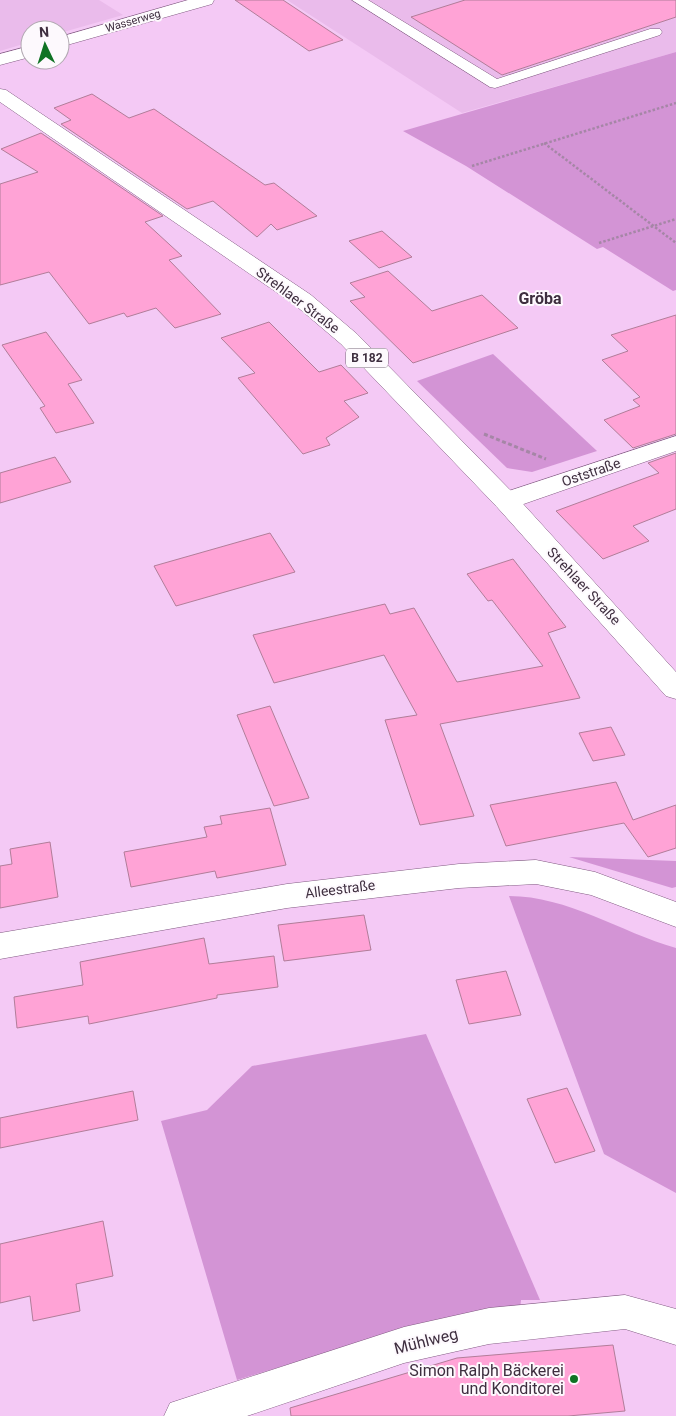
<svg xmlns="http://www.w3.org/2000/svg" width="676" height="1416" viewBox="0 0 676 1416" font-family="Roboto,sans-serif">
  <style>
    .built { fill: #eabbeb }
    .green { fill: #d394d5 }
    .building { fill: #ffa3d6; stroke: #b17d99 }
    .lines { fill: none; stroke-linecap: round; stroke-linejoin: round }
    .lane-casing { stroke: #815b82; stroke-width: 1 }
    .street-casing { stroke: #815b82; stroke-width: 1 }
    .primary-casing { stroke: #815b82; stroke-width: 1 }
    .path-far1 { stroke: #a586a6; stroke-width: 2.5; stroke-dasharray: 2.5 2; stroke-linecap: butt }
    .path { stroke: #a586a6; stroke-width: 3; stroke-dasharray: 4 2.5; stroke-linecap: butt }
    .lane { fill: #fff; fill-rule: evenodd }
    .street { fill: #fff; fill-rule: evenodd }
    .primary { fill: #fff; fill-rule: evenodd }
    .poi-dot { fill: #0f7324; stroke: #fdf9fd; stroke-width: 2 }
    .labels { text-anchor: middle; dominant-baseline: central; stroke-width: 4; stroke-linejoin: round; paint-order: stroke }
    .far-street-label { font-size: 11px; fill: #3e2e3f; stroke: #fdf9fd }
    .shield { fill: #fdf9fd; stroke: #776b78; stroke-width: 1 }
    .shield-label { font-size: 12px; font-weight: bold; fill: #3e2e3f }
    .street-label { font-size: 14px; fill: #3e2e3f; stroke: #fdf9fd }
    .far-district-label { font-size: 16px; font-weight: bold; fill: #3e2e3f; stroke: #fdf9fd }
    .near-street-label { font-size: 16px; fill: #3e2e3f; stroke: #fdf9fd }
    .near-poi-label { font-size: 16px; fill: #3e2e3f; stroke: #fdf9fd; text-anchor: end }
  </style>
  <rect width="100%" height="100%" fill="#f4c9f5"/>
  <g class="built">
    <path d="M0,0H99L123,15L60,33V30H30V42L0,51Z"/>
    <path d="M287,0H676V52L462,113Z"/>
  </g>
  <g class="green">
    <path d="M676,52V290L673,291L603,247L597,249L466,166L403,131Z"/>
    <path d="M493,354L597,451L532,472L507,468L417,381Z"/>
    <path d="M569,857L676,861V887L672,888Z"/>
    <path d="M509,896C568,896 620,932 676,948V1193L604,1154Z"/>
    <path d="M426,1034L540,1300H521L520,1309L419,1325L237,1380L161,1121L207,1110L252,1066Z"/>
  </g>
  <g class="building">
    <path d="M235,0H283L343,40L309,51Z"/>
    <path d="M465,0H676V17L502,75L411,17Z"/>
    <path d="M92,94L129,118L154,109L265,185L274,183L317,216L277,230L271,224L257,237L213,201L187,209L61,124L71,120L54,108Z"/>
    <path d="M41,133L163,216L145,222L182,256L169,260L221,314L175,328L156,308L127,317L124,313L89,324L49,272L0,285V184L38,172L1,149Z"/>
    <path d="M382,231L412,257L379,268L349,241Z"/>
    <path d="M388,271L432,311L482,295L518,328L413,363L350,301L365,297L350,283Z"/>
    <path d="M676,315V434L633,448L604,420L640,406L633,400L640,397L602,360L628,351L611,335Z"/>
    <path d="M269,322L319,372L341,365L368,393L344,401L359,417L326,438L330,445L303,454L238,378L255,373L221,338Z"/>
    <path d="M46,332L82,380L68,384L94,423L56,433L40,408L45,406L2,345Z"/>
    <path d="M676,453V509L633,526L649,541L603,559L556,511L659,473L648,463Z"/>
    <path d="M55,457L71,482L0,503V473Z"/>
    <path d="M270,533L295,572L176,606L154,566Z"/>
    <path d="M513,559L566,627L548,633L580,698L440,724L474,816L420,825L385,720L417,715L384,655L274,683L253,635L385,604L390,614L414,608L457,682L543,666L492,600L488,601L467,574Z"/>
    <path d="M270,706L309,798L274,806L237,715Z"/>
    <path d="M611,727L625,755L593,761L579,733Z"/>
    <path d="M616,782L633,820L676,805V848L648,857L624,823L506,846L490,805Z"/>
    <path d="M270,808L286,865L217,878L215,871L131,887L124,852L207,837L204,827L222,824L220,816Z"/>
    <path d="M50,842L58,897L0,908V866L12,864L10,849Z"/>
    <path d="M364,915L371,950L284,961L278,925Z"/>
    <path d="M204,938L209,964L274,956L278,987L217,995V998L89,1024L88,1016L17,1028L14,997L83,985L80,962Z"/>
    <path d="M506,971L521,1015L469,1024L456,980Z"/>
    <path d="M567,1088L595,1151L555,1163L527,1099Z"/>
    <path d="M133,1091L138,1120L0,1148V1118Z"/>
    <path d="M103,1221L113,1276L76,1284L80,1311L33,1321L30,1296L0,1303V1244Z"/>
    <path d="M613,1345L625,1411L568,1416H291L290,1408L457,1358Z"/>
  </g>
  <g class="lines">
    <defs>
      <path id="lane" d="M352,0H368L497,79L650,29H660L662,32L660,35L495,88L490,87Z"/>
      <g id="street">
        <path d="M188,0H214L212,4L60,47V37Z"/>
        <path d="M30,46V57L0,65V54Z"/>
        <path d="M676,436V451L515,507L506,509L497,507L494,501L497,495Z"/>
        <path d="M536,860L595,872L676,902V927L591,895L536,884L459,888L287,908L0,959V933L287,884L459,864Z"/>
        <path d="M625,1295L676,1309V1345L625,1329L489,1344L404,1363L247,1416H164L170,1403L404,1327L489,1308Z"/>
      </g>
      <path id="primary" d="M0,89L6,90L311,295L357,334L515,495L676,672V699L666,696L497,507L341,344L295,305L0,102Z"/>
    </defs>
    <use href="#lane" class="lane-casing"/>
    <use href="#street" class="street-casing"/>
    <use href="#primary" class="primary-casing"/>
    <g class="path-far1">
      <path d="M544,143L676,243"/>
      <path d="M472,166L676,103"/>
      <path d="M599,243L676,219"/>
    </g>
    <path class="path" d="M484,434L546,459"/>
    <use href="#lane" class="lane"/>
    <use href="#street" class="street"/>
    <use href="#primary" class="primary"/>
  </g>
  <circle class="poi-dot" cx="574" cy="1379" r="5"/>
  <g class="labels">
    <g class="far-street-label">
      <text transform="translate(133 21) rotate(-16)">Wasserweg</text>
    </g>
    <rect class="shield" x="346" y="348.5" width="42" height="19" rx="4"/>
    <g class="shield-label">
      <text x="367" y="358">B 182</text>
    </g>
    <g class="street-label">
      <text transform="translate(298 300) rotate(37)">Strehlaer Straße</text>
      <text transform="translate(591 472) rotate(-19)">Oststraße</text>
      <text transform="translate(584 586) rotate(47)">Strehlaer Straße</text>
      <text transform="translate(340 889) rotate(-7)">Alleestraße</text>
    </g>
    <g class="far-district-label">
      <text x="540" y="298">Gröba</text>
    </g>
    <g class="near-street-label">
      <text transform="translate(426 1341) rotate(-14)">Mühlweg</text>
    </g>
    <g class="near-poi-label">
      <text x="564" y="1370">Simon Ralph Bäckerei<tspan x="564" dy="18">und Konditorei</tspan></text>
    </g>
  </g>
  <g transform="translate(45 45) rotate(356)"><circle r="24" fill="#fdf9fd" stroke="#b1a8b1"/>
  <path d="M0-4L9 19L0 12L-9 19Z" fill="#0f7324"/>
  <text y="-8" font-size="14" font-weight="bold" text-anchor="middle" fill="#3e2e3f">N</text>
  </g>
</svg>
